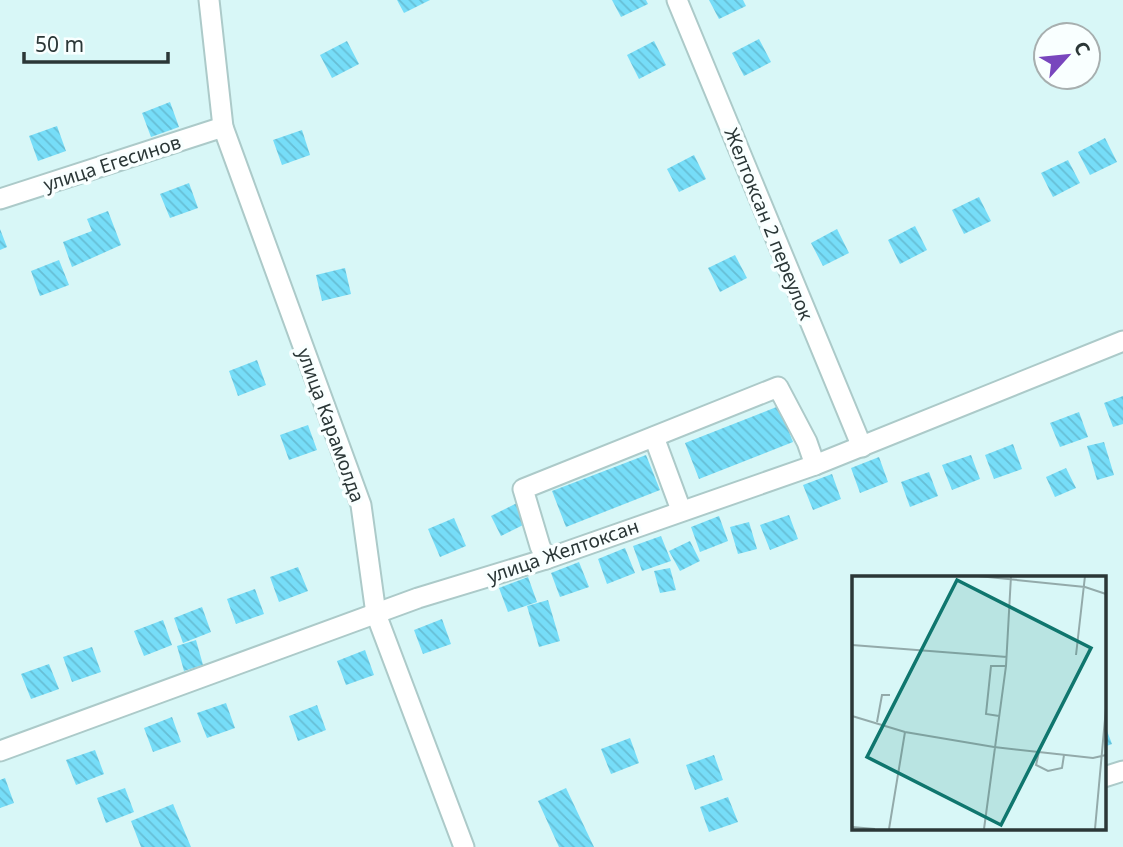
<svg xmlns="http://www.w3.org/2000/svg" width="1123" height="847" viewBox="0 0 1123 847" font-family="'Noto Sans',sans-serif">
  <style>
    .building { fill: url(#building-back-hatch) }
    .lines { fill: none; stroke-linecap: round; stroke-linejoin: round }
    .minor-casing { stroke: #accac9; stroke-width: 23 }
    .minor { stroke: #fff; stroke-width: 19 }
    .labels { text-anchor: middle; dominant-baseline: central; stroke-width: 7; stroke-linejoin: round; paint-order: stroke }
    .street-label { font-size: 19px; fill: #2b3737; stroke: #f9ffff }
    .inset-road { fill: none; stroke: #93aaaa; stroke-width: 2 }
    .view { fill: #0f766e; fill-opacity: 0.15; stroke: #0f766e; stroke-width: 3.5 }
    .inset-edge { fill: none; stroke: #2b3737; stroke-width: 3.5 }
  </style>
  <defs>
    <pattern id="building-back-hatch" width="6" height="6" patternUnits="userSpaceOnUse" patternTransform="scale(1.75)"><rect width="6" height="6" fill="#76ddf8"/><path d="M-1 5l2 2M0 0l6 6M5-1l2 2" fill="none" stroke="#66bed5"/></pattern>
  </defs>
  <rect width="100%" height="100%" fill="#d8f7f7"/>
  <g class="building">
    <path d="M397,0H430L404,13Z"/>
    <path d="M612,0H646L648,4L621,17Z"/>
    <path d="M709,0H743L746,6L719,19Z"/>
    <path d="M759,39L771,62L744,76L732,53Z"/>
    <path d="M347,41L359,64L332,78L320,55Z"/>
    <path d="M654,41L666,65L639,79L627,55Z"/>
    <path d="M170,102L179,127L151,137L142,113Z"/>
    <path d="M57,126L66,151L38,161L29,136Z"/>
    <path d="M302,130L310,155L282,165L273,140Z"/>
    <path d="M1105,138L1117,162L1090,175L1078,152Z"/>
    <path d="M694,155L706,179L679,192L667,169Z"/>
    <path d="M1068,160L1080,183L1053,197L1041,173Z"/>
    <path d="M189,183L198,208L170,218L160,194Z"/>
    <path d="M979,197L991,221L964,234L952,210Z"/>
    <path d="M108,211L121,245L72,267L63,242L92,231L87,219Z"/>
    <path d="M915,226L927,250L900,264L888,240Z"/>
    <path d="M0,229L7,247L0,250Z"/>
    <path d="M837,229L849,253L823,266L811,243Z"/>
    <path d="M735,255L747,278L720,292L708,268Z"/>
    <path d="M59,260L69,285L40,296L31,271Z"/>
    <path d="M345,268L351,294L322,301L316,275Z"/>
    <path d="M257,360L266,385L238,396L229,371Z"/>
    <path d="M1123,396V424L1113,427L1104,403Z"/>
    <path d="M779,406L793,442L699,479L685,443Z"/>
    <path d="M1079,412L1088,437L1060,447L1050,423Z"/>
    <path d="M308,425L317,450L289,460L280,435Z"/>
    <path d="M1104,442L1114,475L1097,480L1087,446Z"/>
    <path d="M1013,444L1022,469L994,479L985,455Z"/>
    <path d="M646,455L660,490L566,527L552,491Z"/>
    <path d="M971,455L980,479L952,490L942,465Z"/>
    <path d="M879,457L888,482L860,493L851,468Z"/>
    <path d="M1066,468L1076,488L1055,497L1046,477Z"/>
    <path d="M929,472L938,496L910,507L901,482Z"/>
    <path d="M832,474L841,499L813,510L803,485Z"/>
    <path d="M519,502L529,522L501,536L491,516Z"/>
    <path d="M789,515L798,539L770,550L760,525Z"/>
    <path d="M719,516L728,541L700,552L691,527Z"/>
    <path d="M454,518L466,546L440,557L428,529Z"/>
    <path d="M749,522L757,549L738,554L730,527Z"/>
    <path d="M661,536L671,561L642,571L633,546Z"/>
    <path d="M690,541L700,561L680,571L669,551Z"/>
    <path d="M625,548L635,573L607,584L598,559Z"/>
    <path d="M579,562L589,587L560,597L551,573Z"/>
    <path d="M298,567L308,591L279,602L270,577Z"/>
    <path d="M670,568L676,590L660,593L654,571Z"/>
    <path d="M528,577L537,602L508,612L499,588Z"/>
    <path d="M255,589L264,614L236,624L227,599Z"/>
    <path d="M548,600L560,641L539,647L527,606Z"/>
    <path d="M202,607L211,632L183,643L174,618Z"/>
    <path d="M442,619L451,644L423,654L414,630Z"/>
    <path d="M163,620L172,645L144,656L134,631Z"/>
    <path d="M196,640L203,665L184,671L177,646Z"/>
    <path d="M92,647L101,672L72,682L63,657Z"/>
    <path d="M365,650L374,675L346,685L337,661Z"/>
    <path d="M49,664L59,689L31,699L21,674Z"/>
    <path d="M226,703L235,728L207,738L197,713Z"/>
    <path d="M317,705L326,730L298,741L289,716Z"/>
    <path d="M172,717L181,742L153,752L144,728Z"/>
    <path d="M1104,723L1112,744L1104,747Z"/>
    <path d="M630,738L639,763L611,774L601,749Z"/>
    <path d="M95,750L104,774L76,785L66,760Z"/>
    <path d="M714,755L723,780L695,790L686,765Z"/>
    <path d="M5,778L14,803L0,808V780Z"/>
    <path d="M125,788L134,812L106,823L97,798Z"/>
    <path d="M566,788L594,847H559L538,801Z"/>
    <path d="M728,797L738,822L709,832L700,807Z"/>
    <path d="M173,804L191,847H141L131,821Z"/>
  </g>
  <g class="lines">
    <defs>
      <g id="minor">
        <path d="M209,0L223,127L361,505L376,614L464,847"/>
        <path d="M677,0L862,447"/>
        <path d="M0,199L223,127"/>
        <path d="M654,437L681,510"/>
        <path d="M546,559L540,546L523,489L778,387L807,442L815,465"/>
        <path d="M0,751L418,598L546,559L815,465L1123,341"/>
        <path d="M1104,777L1123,771"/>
      </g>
    </defs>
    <use href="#minor" class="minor-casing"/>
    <use href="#minor" class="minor"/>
  </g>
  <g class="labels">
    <g class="street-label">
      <text transform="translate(112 163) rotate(-18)">улица Егесинов</text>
      <text transform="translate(769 224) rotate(68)">Желтоксан 2 переулок</text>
      <text transform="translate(331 425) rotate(70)">улица Карамолда</text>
      <text transform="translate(563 551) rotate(-19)">улица Желтоксан</text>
    </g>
  </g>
  <g transform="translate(852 576)">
    <rect width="254" height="254" fill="#d8f7f7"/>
    <path class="inset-road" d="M126,0L233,11L254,18M0,69L155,81M224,79L233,0M0,140L53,156L142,171L241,182L254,179M147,140L134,138L139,90H154M25,146L30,119H38M187,176L184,189L196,195L210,192L212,179M0,251L23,253M37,253L53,156M132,253L154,90L159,0M243,253L254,132"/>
    <path class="view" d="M105,4L239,72L149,249L15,181Z"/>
    <rect width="254" height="254" class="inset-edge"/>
  </g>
  <g transform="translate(1067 56) rotate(63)"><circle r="33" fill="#f9ffff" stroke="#a7afaf" stroke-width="2"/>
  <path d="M0-5L12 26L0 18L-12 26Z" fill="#7846bd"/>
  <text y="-10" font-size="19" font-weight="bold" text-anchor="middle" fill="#2b3737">С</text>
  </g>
  <path d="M24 52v10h144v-10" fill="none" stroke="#2b3737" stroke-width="3.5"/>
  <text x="35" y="52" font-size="21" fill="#2b3737" stroke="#f9ffff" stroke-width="5" paint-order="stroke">50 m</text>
</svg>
